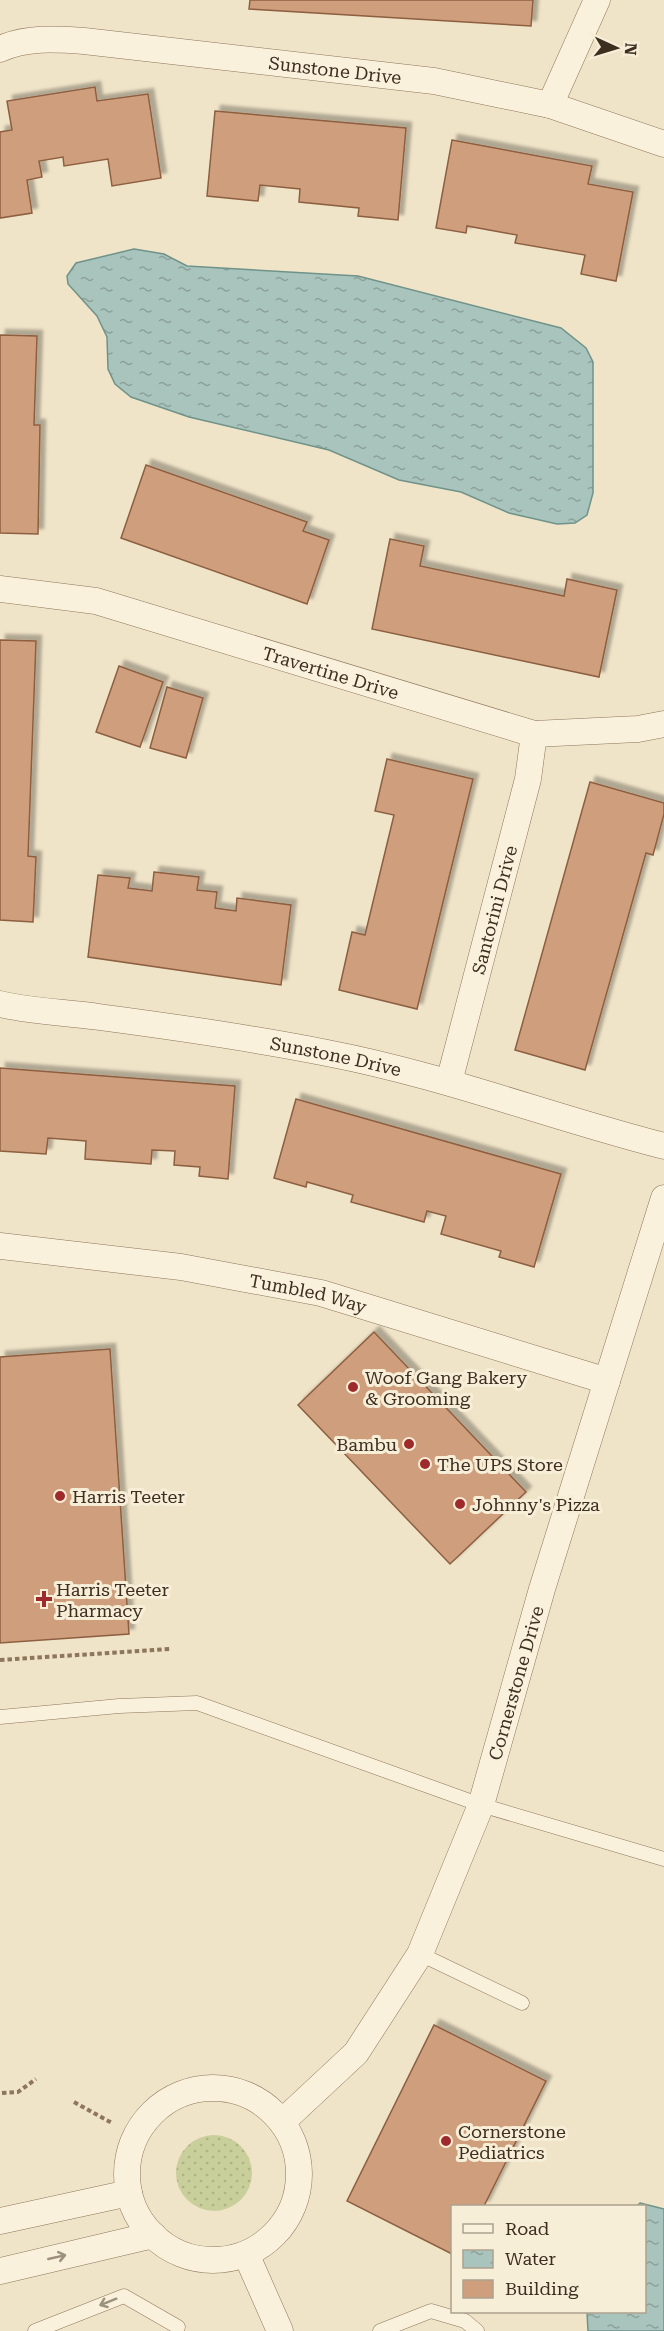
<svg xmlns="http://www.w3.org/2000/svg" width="664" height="2331" viewBox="0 0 664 2331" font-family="'Roboto Serif',serif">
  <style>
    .grass { fill: url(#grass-dots) }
    .water { fill: url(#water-ripples); stroke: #6f938a; stroke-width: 1.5 }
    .building { fill: #cf9f7d; stroke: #8d5f41; stroke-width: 1.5; filter: url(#shadow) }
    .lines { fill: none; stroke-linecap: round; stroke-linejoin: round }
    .lane-casing { stroke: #8d765c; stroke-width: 15 }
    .street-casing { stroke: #8d765c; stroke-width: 27 }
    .path { stroke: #8d765c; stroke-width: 4; stroke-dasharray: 4.5 3; stroke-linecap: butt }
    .lane { stroke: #faf1dc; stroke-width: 14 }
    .street { stroke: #faf1dc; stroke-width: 26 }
    .oneway { stroke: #9c907e }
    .poi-dot { fill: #9e2a2b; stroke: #f7eed8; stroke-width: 2 }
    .labels { text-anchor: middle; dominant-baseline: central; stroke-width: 6; stroke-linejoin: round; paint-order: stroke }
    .street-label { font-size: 18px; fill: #3d2e20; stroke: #f7eed8 }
    .poi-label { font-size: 18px; fill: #3d2e20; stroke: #f7eed8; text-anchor: start }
  </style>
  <defs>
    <pattern id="grass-dots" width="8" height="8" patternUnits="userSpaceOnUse" patternTransform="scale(1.5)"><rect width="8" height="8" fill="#c9cf9b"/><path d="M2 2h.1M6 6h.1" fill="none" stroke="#aeb285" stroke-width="1.8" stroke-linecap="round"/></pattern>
    <pattern id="water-ripples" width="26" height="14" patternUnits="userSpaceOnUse" patternTransform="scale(1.5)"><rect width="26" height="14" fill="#a9c4bc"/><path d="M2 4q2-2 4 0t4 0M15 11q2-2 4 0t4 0" fill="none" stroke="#8ba098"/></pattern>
    <filter id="shadow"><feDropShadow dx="5.5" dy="-5.5" stdDeviation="1.5" flood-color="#0004"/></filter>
  </defs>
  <rect width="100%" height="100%" fill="#f0e4c8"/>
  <circle class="grass" cx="214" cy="2173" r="38"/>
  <g class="water">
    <path d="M134,249L164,254L187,266L358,276L561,328L586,348L593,362V493L587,515L575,523L557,524L509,513L461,492L399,480L329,450L189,417L131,397L115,384L108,369L107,337L97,316L68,284L67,276L76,263Z"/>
    <path d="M640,2203L664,2209V2331H588L587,2312H644V2206H637Z"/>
  </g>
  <g class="building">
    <path d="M250,0H533L531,26L249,9Z"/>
    <path d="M95,87L97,101L148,94L161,178L112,186L108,159L64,166L63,157L39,161L42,177L27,180L32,213L0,218V132L12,130L7,101Z"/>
    <path d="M215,111L406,128L398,220L358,216L359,208L299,202L300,189L260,185L258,201L207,196Z"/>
    <path d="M452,140L592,166L588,184L633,192L616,281L581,274L585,255L515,243L517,235L467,226L466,233L436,228Z"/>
    <path d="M0,335L37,336L34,425H40L38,534L0,533Z"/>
    <path d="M146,465L307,522L303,531L329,540L307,604L121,538Z"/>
    <path d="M390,539L424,546L420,566L564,596L567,579L617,590L599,677L372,629Z"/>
    <path d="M0,640L36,641L28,856L36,857L33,922L0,920Z"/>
    <path d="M119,666L163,682L140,747L96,732Z"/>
    <path d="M167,687L203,698L186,758L150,748Z"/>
    <path d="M387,759L473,779L417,1009L339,990L352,932L365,935L394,815L375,811Z"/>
    <path d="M590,782L664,803V814L653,855L646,853L585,1070L515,1050Z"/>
    <path d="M154,872L199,877L197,890L217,892L215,908L236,911L237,898L291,905L281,985L88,957L98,875L130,878L128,888L152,891Z"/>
    <path d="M0,1068L235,1086L228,1179L199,1176L200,1167L174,1165L175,1151L152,1150L151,1164L85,1159L86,1141L48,1138L46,1154L0,1151Z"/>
    <path d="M296,1099L561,1174L534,1267L499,1257L501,1251L441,1234L446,1216L427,1211L424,1222L351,1202L353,1195L307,1182L306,1187L274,1178Z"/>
    <path d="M374,1332L526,1492L450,1564L298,1405Z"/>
    <path d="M110,1349L129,1634L0,1643V1357Z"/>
    <path d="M434,2025L546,2081L484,2206H452V2254L347,2201Z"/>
  </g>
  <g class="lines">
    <defs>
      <g id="lane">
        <path d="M0,1717L119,1706L197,1703L481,1805L664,1859"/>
        <path d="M420,1954L522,2003"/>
        <path d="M35,2331L124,2296L178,2327"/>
        <path d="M380,2331L431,2311L465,2321L477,2331"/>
      </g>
      <g id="street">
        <path id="s1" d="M0,49C26,37 55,39 84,41L434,81L550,105L664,144"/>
        <path d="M550,105L597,0"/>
        <path id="s2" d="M0,589L96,601L534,734L638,729L664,724"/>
        <path id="s3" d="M0,1004C33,1012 65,1012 99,1017C175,1027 252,1038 327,1053C442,1075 551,1117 664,1146"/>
        <path id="s4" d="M449,1082L528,779L534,734"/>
        <path id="s5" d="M0,1246L181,1267L321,1293L607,1381"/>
        <circle cx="213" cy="2174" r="86"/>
        <path id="s6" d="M282,2122L356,2053L420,1954L481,1805L542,1589L664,1198"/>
        <path d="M0,2221L129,2193"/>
        <path d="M246,2254L280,2331"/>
        <path d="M0,2271L153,2235"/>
      </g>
    </defs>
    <use href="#lane" class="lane-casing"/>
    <use href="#street" class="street-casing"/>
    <g class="path">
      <path d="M0,1660L170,1649"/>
      <path d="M2,2093L18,2092L36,2079"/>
      <path d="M74,2102L112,2123"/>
    </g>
    <use href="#lane" class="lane"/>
    <use href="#street" class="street"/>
  </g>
  <defs><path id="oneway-shaft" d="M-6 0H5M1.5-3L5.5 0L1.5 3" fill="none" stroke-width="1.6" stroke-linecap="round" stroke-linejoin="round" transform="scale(1.5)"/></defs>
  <g class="oneway">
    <use href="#oneway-shaft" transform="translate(57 2257) rotate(-13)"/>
    <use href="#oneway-shaft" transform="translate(108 2302) rotate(158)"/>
  </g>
  <g class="poi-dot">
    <circle cx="353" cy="1387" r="6"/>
    <circle cx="409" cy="1444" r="6"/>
    <circle cx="425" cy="1464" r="6"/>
    <circle cx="60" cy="1496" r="6"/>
    <circle cx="460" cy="1504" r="6"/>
    <path d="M41 1590h6v6h6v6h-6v6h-6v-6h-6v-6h6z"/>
    <circle cx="446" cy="2141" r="6"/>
  </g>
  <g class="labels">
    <g class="street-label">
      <text stroke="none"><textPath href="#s1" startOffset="338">Sunstone Drive</textPath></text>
      <text stroke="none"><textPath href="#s2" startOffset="342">Travertine Drive</textPath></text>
      <text stroke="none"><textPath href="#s4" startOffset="178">Santorini Drive</textPath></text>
      <text stroke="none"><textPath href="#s3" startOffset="340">Sunstone Drive</textPath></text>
      <text stroke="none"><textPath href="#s5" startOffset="312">Tumbled Way</textPath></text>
      <text stroke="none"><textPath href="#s6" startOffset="507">Cornerstone Drive</textPath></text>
    </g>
    <g class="poi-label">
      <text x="365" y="1377">Woof Gang Bakery<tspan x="365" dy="21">&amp; Grooming</tspan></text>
      <text x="397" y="1444" text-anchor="end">Bambu</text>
      <text x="437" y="1464">The UPS Store</text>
      <text x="72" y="1496">Harris Teeter</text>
      <text x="472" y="1504">Johnny's Pizza</text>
      <text x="56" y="1589">Harris Teeter<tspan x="56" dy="21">Pharmacy</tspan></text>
      <text x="458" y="2131">Cornerstone<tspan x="458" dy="21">Pediatrics</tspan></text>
    </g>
  </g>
  <rect x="451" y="2205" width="195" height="108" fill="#f7eed8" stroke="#ada18e" stroke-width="1.5"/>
  <rect x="463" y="2224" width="30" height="9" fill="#faf1dc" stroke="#ada18e" stroke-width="1.5"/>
  <text x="505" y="2235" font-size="18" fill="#3d2e20">Road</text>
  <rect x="463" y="2250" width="30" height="18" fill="url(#water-ripples)" stroke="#ada18e" stroke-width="1.5"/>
  <text x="505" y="2265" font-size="18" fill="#3d2e20">Water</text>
  <rect x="463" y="2280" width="30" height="18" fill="#cf9f7d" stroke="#ada18e" stroke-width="1.5"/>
  <text x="505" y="2295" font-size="18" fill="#3d2e20">Building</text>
  <g transform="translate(616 48) rotate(94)" stroke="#f7eed8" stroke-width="4.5" paint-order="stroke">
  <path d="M0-4.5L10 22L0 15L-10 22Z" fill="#3d2e20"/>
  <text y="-9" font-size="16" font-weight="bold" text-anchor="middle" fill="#3d2e20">N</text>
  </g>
</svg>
